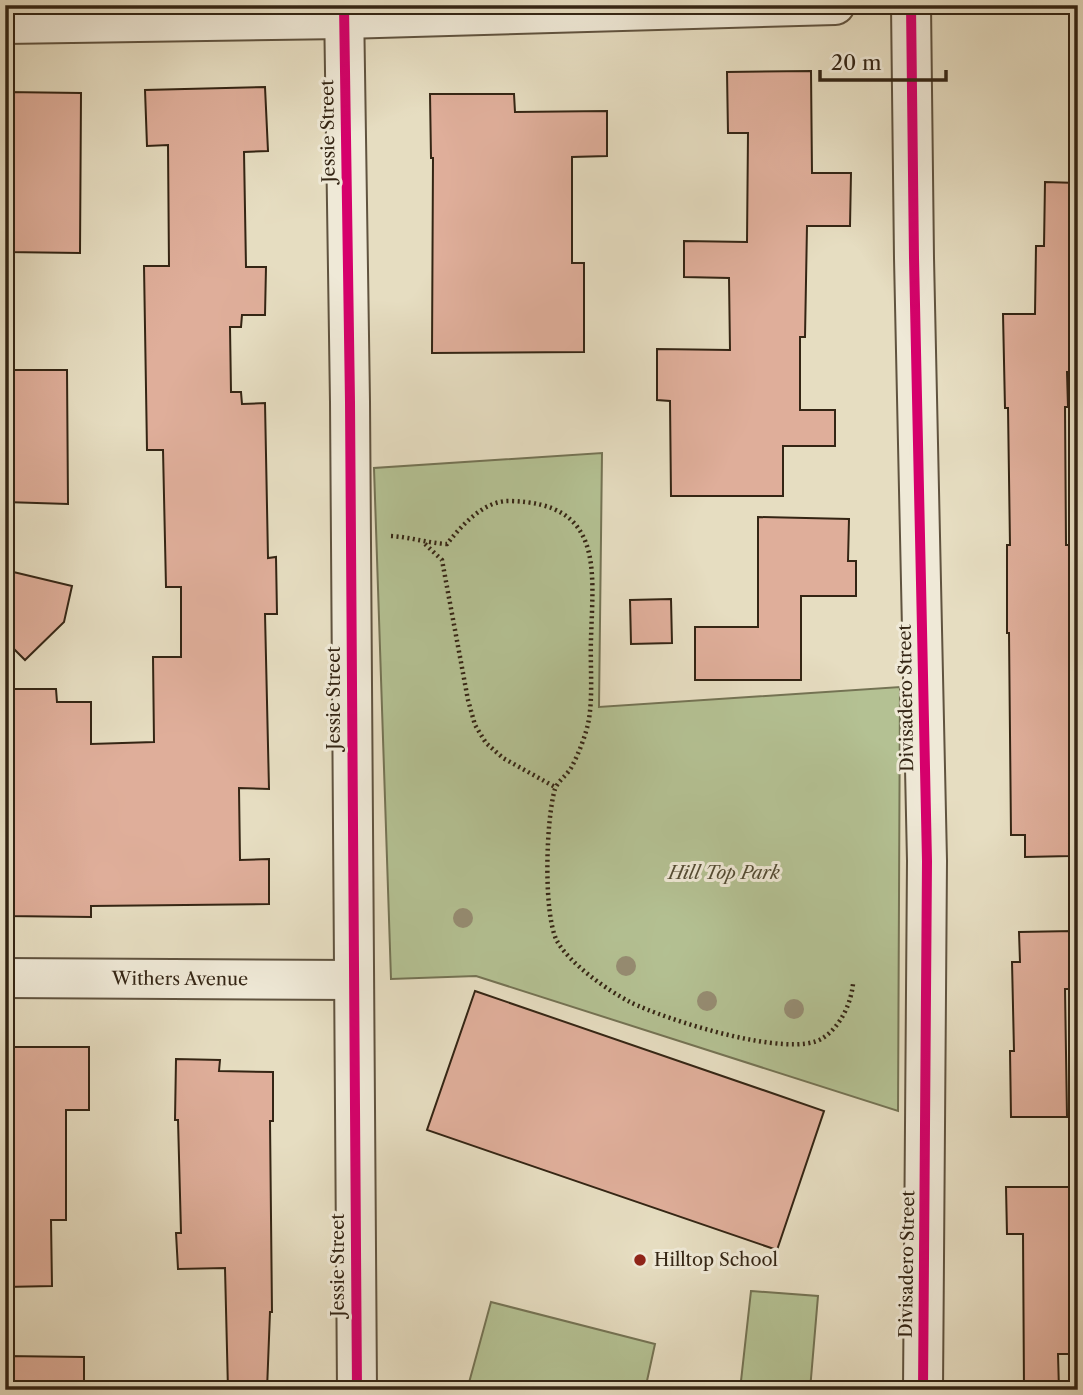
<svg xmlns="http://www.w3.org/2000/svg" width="1083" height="1395" viewBox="0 0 1083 1395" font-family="'Libre Caslon Text',serif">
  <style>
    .green { fill: #b4c193; stroke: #747354; stroke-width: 2 }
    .building { fill: #dfae9a; stroke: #342514; stroke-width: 2 }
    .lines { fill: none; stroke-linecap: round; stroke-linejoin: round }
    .minor-casing { stroke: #60533f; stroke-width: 42 }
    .path { stroke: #342514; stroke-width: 4.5; stroke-dasharray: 2 3.5; stroke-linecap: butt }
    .minor { stroke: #efe9d7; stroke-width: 38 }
    .cycleway-casing { stroke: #efe9d7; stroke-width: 15 }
    .cycleway { stroke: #d6006c; stroke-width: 10 }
    .tree { fill: #968d73 }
    .poi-dot { fill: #8f2418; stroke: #efe9d7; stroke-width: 2.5 }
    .labels { text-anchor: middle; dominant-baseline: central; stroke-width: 6; stroke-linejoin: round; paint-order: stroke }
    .street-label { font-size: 18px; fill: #342514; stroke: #efe9d7 }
    .park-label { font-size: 18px; font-style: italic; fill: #544c34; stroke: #efe9d7 }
    .poi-label { font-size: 18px; fill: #342514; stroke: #efe9d7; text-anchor: start }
  </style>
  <rect width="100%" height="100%" fill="#e6ddc1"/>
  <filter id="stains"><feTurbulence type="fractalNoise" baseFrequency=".00286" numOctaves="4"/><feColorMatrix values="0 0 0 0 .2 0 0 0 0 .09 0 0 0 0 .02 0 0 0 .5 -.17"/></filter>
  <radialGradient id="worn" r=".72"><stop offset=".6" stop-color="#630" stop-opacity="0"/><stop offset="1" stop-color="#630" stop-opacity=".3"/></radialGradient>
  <g class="green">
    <path d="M602,453L599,707L900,687L898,1111L476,976L391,979L374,468Z"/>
    <path d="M751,1291L818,1296L810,1390H740Z"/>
    <path d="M491,1302L655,1344L645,1390H467Z"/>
  </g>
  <g class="building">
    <path d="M811,71L812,173H851L850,226H807L805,337H800V410H835V446H783V496H671L670,401L657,400V349L730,350L729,278L684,277V241L747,242L748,133H728L727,72Z"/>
    <path d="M265,87L268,151L244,152L246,267H266L265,315H242L241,327H230L231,392H241L242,404L265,403L268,558L276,557L277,614H265L269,789L239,788L240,860L269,859V904L91,906V917L5,916V689H56L57,702H91V744L154,742L153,657H181V587H166L163,450H147L144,266H169L168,145L147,146L145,90Z"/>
    <path d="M5,92L81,93L80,253L5,252Z"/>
    <path d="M430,94H514L515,112L607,111V156L572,157V263H584V352L432,353L433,158H431Z"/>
    <path d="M1045,182L1078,183V372H1067L1068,407H1065L1066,545H1070L1072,673H1078V834H1069L1070,856L1025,857V835H1011L1009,633H1007V545H1010L1008,408H1005L1003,314H1035L1036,246H1044Z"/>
    <path d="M5,370H67L68,504L5,502Z"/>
    <path d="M758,517L849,519L848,561H856V596H801V680H695V627H758Z"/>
    <path d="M5,570L72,586L64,622L25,660L5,640Z"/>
    <path d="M671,599L672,643L631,644L630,600Z"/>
    <path d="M1073,931L1075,989H1065L1067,1117H1011L1010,1051H1014L1012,962H1020L1019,932Z"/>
    <path d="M475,991L824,1111L777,1250L427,1130Z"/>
    <path d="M5,1047H89V1110H66V1220H51L52,1286L5,1287Z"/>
    <path d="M176,1059L220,1060L219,1071L273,1072V1121H270L272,1312H270L267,1390H228L225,1268L178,1269L176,1233H181L178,1120H175Z"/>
    <path d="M1006,1187H1078V1354H1058L1059,1390H1024L1023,1234H1007Z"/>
    <path d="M5,1356L84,1357V1390H5Z"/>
  </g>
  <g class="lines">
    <defs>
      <g id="minor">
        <path d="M344,5L350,402L357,1390"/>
        <path d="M911,5L914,258L927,861L923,1390"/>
        <path d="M5,24L344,19L835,5"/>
        <path id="s1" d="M5,978L354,980"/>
      </g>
    </defs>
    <use href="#minor" class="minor-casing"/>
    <g class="path">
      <path d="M391,536C410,537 427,543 447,544C461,526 484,500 510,501C604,503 593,569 591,639C590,665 593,693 589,719C586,735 579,753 571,768C567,775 558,781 555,789C546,819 543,914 557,941C569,963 607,990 630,1002C664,1019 790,1060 823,1038C841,1026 851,1003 853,984"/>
      <path d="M425,544L442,560L468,700L475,725L486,743L503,758L555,787"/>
    </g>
    <use href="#minor" class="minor"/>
    <defs>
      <g id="cycleway">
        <path d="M344,5L350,402L357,1390"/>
        <path d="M911,5L914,258L927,861L923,1390"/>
      </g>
    </defs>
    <use href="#cycleway" class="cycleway-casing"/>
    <use href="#cycleway" class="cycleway"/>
  </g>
  <g class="tree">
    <circle cx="463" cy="918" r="10"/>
    <circle cx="626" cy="966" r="10"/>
    <circle cx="707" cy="1001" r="10"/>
    <circle cx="794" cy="1009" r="10"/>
  </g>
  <circle class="poi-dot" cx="640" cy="1260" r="7"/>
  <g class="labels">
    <g class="street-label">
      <text transform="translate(328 131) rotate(-91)">Jessie Street</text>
      <text transform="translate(334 698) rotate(-90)">Jessie Street</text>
      <text transform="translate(906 698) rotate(-91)">Divisadero Street</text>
      <text stroke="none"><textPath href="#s1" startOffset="175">Withers Avenue</textPath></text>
      <text transform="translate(907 1264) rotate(-89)">Divisadero Street</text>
      <text transform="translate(338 1265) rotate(-90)">Jessie Street</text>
    </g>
    <g class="park-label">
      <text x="724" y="873">Hill Top Park</text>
    </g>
    <g class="poi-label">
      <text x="654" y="1260">Hilltop School</text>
    </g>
  </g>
  <rect width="1083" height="1395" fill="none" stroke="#e6ddc1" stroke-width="28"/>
  <rect x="7" y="7" width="1069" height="1381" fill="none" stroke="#342514" stroke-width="3.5"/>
  <rect x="14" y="14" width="1055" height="1367" fill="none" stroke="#342514" stroke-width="2"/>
  <path d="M820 70v10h126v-10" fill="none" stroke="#342514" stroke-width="3.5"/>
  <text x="831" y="70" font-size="21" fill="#342514" stroke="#efe9d7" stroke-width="5" paint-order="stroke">20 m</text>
  <rect width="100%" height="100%" filter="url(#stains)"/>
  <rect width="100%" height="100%" fill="url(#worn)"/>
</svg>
